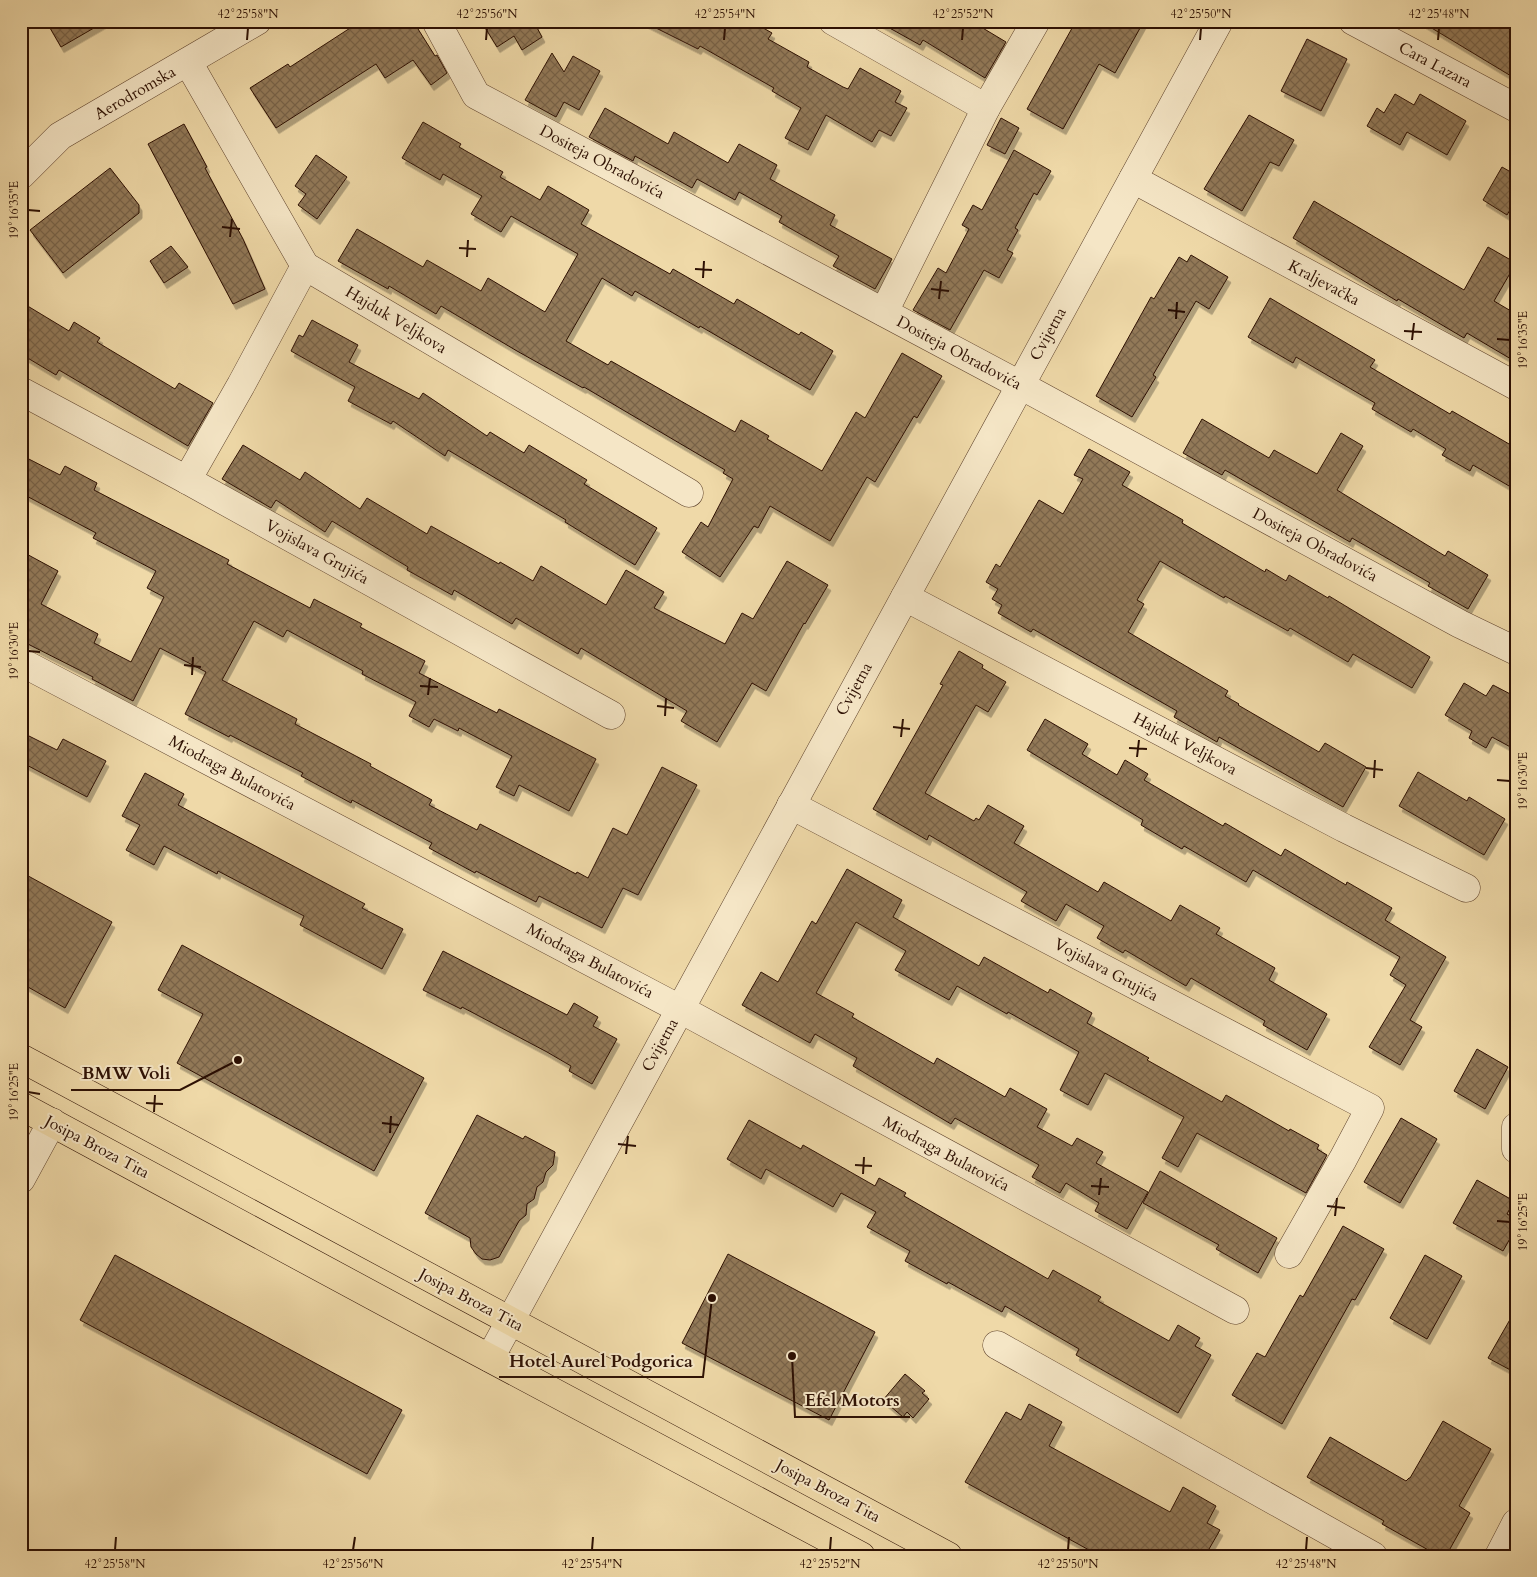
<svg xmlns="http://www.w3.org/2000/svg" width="1537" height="1577" viewBox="0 0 1537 1577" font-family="Cardo,serif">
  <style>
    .building { fill: url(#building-cross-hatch); stroke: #2d1003; filter: url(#shadow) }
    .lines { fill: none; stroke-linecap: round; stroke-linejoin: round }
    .minor-casing { stroke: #5e422c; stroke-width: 29 }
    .primary-casing { stroke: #2d1003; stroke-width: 29 }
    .minor { stroke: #f5e6c6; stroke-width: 28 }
    .primary { stroke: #efd9a8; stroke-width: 28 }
    .ticks { fill: none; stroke: #2d1003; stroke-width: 2 }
    .labels { text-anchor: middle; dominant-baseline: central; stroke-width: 4; stroke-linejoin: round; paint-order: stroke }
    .street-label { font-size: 16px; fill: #2d1003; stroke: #f5e6c6 }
    .leader { fill: none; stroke: #2d1003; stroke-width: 2 }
    .callout-dot { fill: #2d1003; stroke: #f5e6c6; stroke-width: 2 }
    .callout-label { font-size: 18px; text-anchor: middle; font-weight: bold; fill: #2d1003; stroke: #f5e6c6; stroke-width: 4; stroke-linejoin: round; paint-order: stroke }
    .neatline { fill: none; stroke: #2d1003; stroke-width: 2 }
    .ticks-label { font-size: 12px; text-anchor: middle; fill: #2d1003 }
  </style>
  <defs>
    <pattern id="building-cross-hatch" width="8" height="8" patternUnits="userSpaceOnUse" patternTransform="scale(1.25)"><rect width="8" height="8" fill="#927959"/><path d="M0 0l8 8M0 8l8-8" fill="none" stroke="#786247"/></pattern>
    <filter id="shadow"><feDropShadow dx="3" dy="5.5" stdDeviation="0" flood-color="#0004"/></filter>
  </defs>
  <rect width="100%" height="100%" fill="#efd9a8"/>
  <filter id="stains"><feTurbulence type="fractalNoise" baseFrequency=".004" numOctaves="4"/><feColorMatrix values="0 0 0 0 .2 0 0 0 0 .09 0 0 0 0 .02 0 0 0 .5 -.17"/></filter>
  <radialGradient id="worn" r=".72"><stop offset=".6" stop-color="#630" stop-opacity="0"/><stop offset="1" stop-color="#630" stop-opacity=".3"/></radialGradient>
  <g class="building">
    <path d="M46,21H106L61,47Z"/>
    <path d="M361,21H413L435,56L437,55L447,73L431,85L413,60L385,78L376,64L276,128L250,88L288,64L290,67Z"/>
    <path d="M481,21H539L535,24L542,37L522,50L514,36L497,47Z"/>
    <path d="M642,21H751L772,33L768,39L809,62L807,67L843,87L848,89L860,68L901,91L895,102L907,108L891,136L879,130L872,142L826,115L808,150L785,138L801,108L772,91L774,88L700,46L698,49Z"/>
    <path d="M877,21H971L1006,42L985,78L923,40L920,45Z"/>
    <path d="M1076,21H1144L1115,73L1099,64L1063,129L1027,109Z"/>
    <path d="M1420,21H1502L1516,29V79Z"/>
    <path d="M1307,39L1347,59L1321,111L1281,91Z"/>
    <path d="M552,53L564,72L573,56L600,71L579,110L564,102L556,117L525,100Z"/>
    <path d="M1395,94L1414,105L1420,94L1466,121L1447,155L1407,132L1400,145L1367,126L1377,108L1384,113Z"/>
    <path d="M605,108L668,144L674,132L728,163L739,144L777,165L770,179L835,215L830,225L892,259L875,289L833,266L839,256L779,222L782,216L739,192L735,200L697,179L692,188L635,156L633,161L589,137Z"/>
    <path d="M1249,115L1294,140L1279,166L1270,162L1242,211L1204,189Z"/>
    <path d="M1001,118L1019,128L1005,154L987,145Z"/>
    <path d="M423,122L461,144L459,147L503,172L500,177L540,200L548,186L589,210L581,224L670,274L673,269L734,304L737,299L799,335L801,332L833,351L810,390L700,326L699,328L635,291L632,296L602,278L566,341L608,365L611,361L735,432L741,420L769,436L767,439L822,471L856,412L865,418L902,353L942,376L917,418L914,416L875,482L867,477L830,541L770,506L758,528L754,526L720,577L682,552L701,522L708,527L733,479L723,473L725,470L584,387L583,388L517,351L441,306L436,314L389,286L388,289L338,261L357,229L423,267L427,260L481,291L488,278L545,312L578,254L511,216L501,232L471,214L482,196L443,174L440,180L402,158Z"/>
    <path d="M184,124L207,167L205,168L243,239L265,289L233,304L148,144Z"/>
    <path d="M1014,150L1051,171L1037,195L1034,193L1015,228L1018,230L1007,250L1013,253L999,278L984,270L950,330L913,310L938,268L946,273L969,229L962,225L973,205L982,210Z"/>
    <path d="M316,155L347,177L317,219L298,205L306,194L295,186Z"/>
    <path d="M1502,167L1516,175V200L1507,215L1483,200Z"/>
    <path d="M110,168L139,205V213L63,273L30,230Z"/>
    <path d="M1314,201L1464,290L1488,247L1516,263L1494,301L1516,314V362L1467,333L1464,338L1398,299L1397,301L1293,238Z"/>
    <path d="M171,246L188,267L164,283L150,261Z"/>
    <path d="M1191,255L1228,277L1209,309L1196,301L1153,375L1156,377L1132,417L1096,396L1151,297L1154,299L1179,257L1187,262Z"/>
    <path d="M1270,298L1375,360L1370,367L1450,414L1452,411L1516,448V490L1473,465L1470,471L1442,455L1446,449L1413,429L1411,432L1372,409L1375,403L1296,357L1293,363L1248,337Z"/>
    <path d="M21,302L69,331L74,322L100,338L97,342L175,389L179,383L213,403L188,446L59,370L56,375L21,354Z"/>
    <path d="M312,320L358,345L349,362L419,399L423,393L487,436L490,432L524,453L529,445L587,480L584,484L657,528L635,565L565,522L566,520L448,450L445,456L393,421L391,424L348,401L355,387L291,351L299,335L303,337Z"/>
    <path d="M1202,419L1269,458L1274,450L1317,474L1341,433L1363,446L1337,490L1445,556L1448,551L1488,575L1468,609L1428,586L1430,583L1352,538L1350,542L1225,470L1222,475L1183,453Z"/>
    <path d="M243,445L300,480L305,472L360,509L367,498L427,534L431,526L499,564L500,562L533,581L541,566L606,605L626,570L664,592L654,608L725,644L742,613L753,619L787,561L828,585L805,624L804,623L766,691L752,683L717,742L681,721L687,711L581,648L578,654L516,618L512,624L454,590L452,595L407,570L408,567L332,521L325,532L276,500L271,508L222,479Z"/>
    <path d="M1089,449L1130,472L1122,485L1183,520L1182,523L1265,572L1266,569L1286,581L1289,575L1328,598L1329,596L1430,657L1412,688L1353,654L1348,662L1290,628L1288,631L1225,596L1224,598L1160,561L1137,600L1144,604L1128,632L1228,691L1225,696L1239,704L1238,705L1319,752L1325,743L1366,767L1343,807L1219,737L1217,742L1174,717L1177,711L1033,629L1031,632L998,613L1002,605L992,599L998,589L986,582L996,564L1000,567L1039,500L1063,514L1083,479L1074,475Z"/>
    <path d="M21,455L60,475L65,466L97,483L94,490L229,560L227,564L310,608L314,599L362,624L360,627L425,661L419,673L497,713L499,709L596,759L569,811L519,785L514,796L496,787L512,756L459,728L458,731L434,719L429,727L409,716L416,702L362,674L363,671L287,630L283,637L254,621L222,680L297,719L295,724L371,764L370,766L432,800L429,805L477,830L480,824L576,874L577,872L588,878L613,828L627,835L662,767L697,785L638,895L623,888L602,928L539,896L536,902L476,871L475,873L429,848L432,843L352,800L351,803L301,776L303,773L230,735L229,737L185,714L206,672L160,648L133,701L92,679L93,677L22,641L21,643V551L58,571L41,604L98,634L94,643L131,662L164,597L147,588L156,571L93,538L96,533L21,493Z"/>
    <path d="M959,651L983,665L982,668L1006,682L988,712L976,705L925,793L974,821L976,818L979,820L988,805L1024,826L1014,843L1098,892L1104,882L1171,921L1180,905L1220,928L1216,934L1275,968L1269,980L1327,1014L1307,1050L1263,1025L1265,1021L1191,978L1186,986L1125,950L1123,953L1097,938L1104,926L1066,904L1056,921L1021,901L1027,892L929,835L927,840L873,809L943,685L940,684Z"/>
    <path d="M1464,683L1486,696L1493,685L1516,697V750L1492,737L1486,748L1469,738L1472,731L1445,715Z"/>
    <path d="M1045,719L1088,744L1082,754L1117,775L1125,760L1148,774L1144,780L1223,826L1225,823L1281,856L1285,849L1346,885L1347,882L1392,908L1385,920L1446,957L1410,1020L1422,1027L1400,1065L1369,1047L1406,985L1390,975L1400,957L1253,870L1246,882L1184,846L1182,849L1141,825L1143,820L1027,750Z"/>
    <path d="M21,732L57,750L63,739L106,761L87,797L21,762Z"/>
    <path d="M1418,772L1467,801L1469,797L1505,819L1484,855L1399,806Z"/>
    <path d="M145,773L184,794L178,805L365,904L362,908L403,929L382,969L300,925L304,916L218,871L217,874L164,846L154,865L126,850L140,825L122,816Z"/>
    <path d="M847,869L902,900L893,917L979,966L984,957L1048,993L1050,989L1092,1013L1087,1023L1149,1058L1147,1060L1222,1102L1226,1095L1289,1131L1290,1129L1319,1145L1317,1149L1327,1155L1306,1193L1197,1133L1178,1167L1162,1158L1184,1117L1105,1073L1088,1105L1060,1090L1079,1052L1008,1012L1007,1014L957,986L949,1000L895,970L906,951L856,922L816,993L854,1014L852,1017L934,1064L937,1058L1005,1097L1010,1088L1047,1109L1037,1127L1072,1146L1077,1138L1103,1152L1096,1163L1148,1192L1127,1229L1095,1211L1099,1203L1066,1183L1060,1193L1032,1177L1039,1165L955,1118L951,1124L853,1066L857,1058L815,1034L810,1043L742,1005L761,972L778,982L812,921L816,924Z"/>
    <path d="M21,872L112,922L65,1008L21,983Z"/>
    <path d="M182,945L424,1078L374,1171L177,1063L203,1014L158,990Z"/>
    <path d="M443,951L567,1015L574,1003L598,1017L593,1026L617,1039L592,1084L569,1071L571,1066L547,1052L462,1007L461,1009L423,990Z"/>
    <path d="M1477,1049L1508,1067L1485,1109L1454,1091Z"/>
    <path d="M477,1115L523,1139L525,1136L555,1152L553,1165L546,1172L543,1182L537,1187L534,1199L527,1204L526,1215L519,1221L499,1257L490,1260L482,1259L476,1254L471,1247L470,1238L425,1213Z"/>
    <path d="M1401,1118L1437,1139L1400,1203L1364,1182Z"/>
    <path d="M749,1120L801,1149L803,1145L875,1186L879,1178L906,1193L904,1196L1048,1279L1053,1270L1101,1297L1098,1301L1169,1341L1178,1325L1200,1338L1195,1346L1211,1355L1178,1413L1076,1355L1079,1349L1005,1306L1002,1312L948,1282L947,1284L905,1261L910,1251L867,1227L876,1212L841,1193L833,1207L766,1169L761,1179L727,1159Z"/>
    <path d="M1160,1171L1277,1238L1258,1273L1216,1249L1219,1245L1143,1203Z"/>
    <path d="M1477,1180L1514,1201L1507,1214L1516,1219V1228L1503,1251L1453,1223Z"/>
    <path d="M1343,1226L1384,1249L1355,1300L1352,1299L1282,1424L1232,1395L1257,1353L1265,1357L1300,1295L1303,1297Z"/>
    <path d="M728,1254L875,1332L829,1420L682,1343Z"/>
    <path d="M115,1255L402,1410L367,1474L80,1320Z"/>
    <path d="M1425,1255L1462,1276L1427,1339L1390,1318Z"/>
    <path d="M1516,1309V1373L1488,1358Z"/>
    <path d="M905,1374L925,1391L922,1393L929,1399L913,1418L907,1412L903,1417L883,1400Z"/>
    <path d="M1029,1404L1062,1422L1049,1446L1170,1512L1183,1487L1216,1506L1207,1523L1220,1530L1205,1556H1100L965,1482L1006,1412L1021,1420Z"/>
    <path d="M1443,1421L1491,1449L1459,1506L1470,1513L1446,1556H1439L1382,1524L1384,1521L1307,1477L1330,1437L1406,1481L1409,1478H1410Z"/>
  </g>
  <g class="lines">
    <defs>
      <g id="minor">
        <path d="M436,21L476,95L1020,385L1460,624L1516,651"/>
        <path d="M833,21L986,108L884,312"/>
        <path d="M1353,21L1516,108"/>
        <path d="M188,62L305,266L689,493"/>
        <path d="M986,108L1036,21"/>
        <path d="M21,175L60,136L257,21"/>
        <path d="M1133,179L1516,386"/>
        <path d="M21,391L187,480L611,715"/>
        <path d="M187,480L241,385L305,266"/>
        <path d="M905,597L1344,828L1466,888"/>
        <path d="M21,662L680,1009L1235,1310"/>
        <path d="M791,805L1370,1108L1343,1159L1289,1254"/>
        <path d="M1516,1127V1149"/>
        <path d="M21,1179L52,1122"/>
        <path d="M997,1345L1373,1556"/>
        <path d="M490,1358L1219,21"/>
        <path d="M1499,1556L1516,1523"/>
      </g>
      <g id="primary">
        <path d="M21,1058L948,1556"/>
        <path d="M21,1106L418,1320L861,1556"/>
      </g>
    </defs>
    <use href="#minor" class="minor-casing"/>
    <use href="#primary" class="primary-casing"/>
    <use href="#minor" class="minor"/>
    <use href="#primary" class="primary"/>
  </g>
  <path class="ticks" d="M247,40L248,28M486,40L487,28M724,40L725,28M962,40L963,28M1200,40L1201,28M1438,40L1439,28M28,210L40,211M222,227L240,229M230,237L232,219M459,248L476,249M467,257L468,240M695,269L712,270M703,278L704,261M931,289L949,291M939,299L941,281M1168,310L1185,312M1176,319L1177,302M1404,331L1422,332M1497,339L1510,340M1412,340L1414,323M28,651L40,652M184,665L201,667M192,675L193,657M420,686L438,687M428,695L430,678M657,706L674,708M665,716L666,698M893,727L910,729M901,737L903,719M1129,748L1147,749M1137,757L1139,740M1366,768L1383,770M1374,778L1375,760M1497,780L1510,781M28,1092L40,1094M146,1103L163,1104M154,1112L155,1095M382,1123L399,1125M390,1133L391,1116M618,1144L636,1146M626,1154L628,1136M855,1165L872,1166M863,1174L864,1157M1091,1186L1109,1187M1099,1195L1101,1178M1327,1206L1345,1208M1335,1216L1337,1198M1497,1221L1510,1222M115,1550L116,1537M353,1550L355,1537M592,1550L593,1537M830,1550L831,1537M1068,1550L1069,1537M1306,1550L1307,1537"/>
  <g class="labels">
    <g class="street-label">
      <text transform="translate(1435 65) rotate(28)">Cara Lazara</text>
      <text transform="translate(135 93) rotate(-30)">Aerodromska</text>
      <text transform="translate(602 162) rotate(28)">Dositeja Obradovića</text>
      <text transform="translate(1324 283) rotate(28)">Kraljevačka</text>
      <text transform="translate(396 320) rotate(31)">Hajduk Veljkova</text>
      <text transform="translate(1048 334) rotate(-61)">Cvijetna</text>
      <text transform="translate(959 353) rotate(28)">Dositeja Obradovića</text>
      <text transform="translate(1315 545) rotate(28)">Dositeja Obradovića</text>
      <text transform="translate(317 552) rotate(29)">Vojislava Grujića</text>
      <text transform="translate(854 689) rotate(-61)">Cvijetna</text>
      <text transform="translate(1185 744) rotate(28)">Hajduk Veljkova</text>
      <text transform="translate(232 773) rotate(28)">Miodraga Bulatovića</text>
      <text transform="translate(590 961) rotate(28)">Miodraga Bulatovića</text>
      <text transform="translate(1106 970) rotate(28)">Vojislava Grujića</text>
      <text transform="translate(660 1045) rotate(-61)">Cvijetna</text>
      <text transform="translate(97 1147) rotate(28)">Josipa Broza Tita</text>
      <text transform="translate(946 1154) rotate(28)">Miodraga Bulatovića</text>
      <text transform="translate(471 1300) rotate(28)">Josipa Broza Tita</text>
      <text transform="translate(828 1491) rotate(28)">Josipa Broza Tita</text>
    </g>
  </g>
  <path class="leader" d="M238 1060L180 1090H71M712 1298L703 1377H499M792 1356L795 1417H910"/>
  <g class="callout-dot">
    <circle cx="238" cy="1060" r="5"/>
    <circle cx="712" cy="1298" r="5"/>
    <circle cx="792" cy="1356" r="5"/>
  </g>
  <g class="callout-label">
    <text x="126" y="1079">BMW Voli</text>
    <text x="601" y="1367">Hotel Aurel Podgorica</text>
    <text x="852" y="1406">Efel Motors</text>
  </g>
  <rect width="1537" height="1577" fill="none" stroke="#efd9a8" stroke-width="55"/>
  <rect x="28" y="28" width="1482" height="1522" class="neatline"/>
  <g class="ticks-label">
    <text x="248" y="18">42°25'58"N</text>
    <text x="487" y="18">42°25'56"N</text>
    <text x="725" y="18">42°25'54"N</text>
    <text x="963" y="18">42°25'52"N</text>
    <text x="1201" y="18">42°25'50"N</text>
    <text x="1439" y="18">42°25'48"N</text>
    <text transform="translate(14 210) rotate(-90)" y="4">19°16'35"E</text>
    <text transform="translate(1523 340) rotate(-90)" y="4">19°16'35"E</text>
    <text transform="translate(14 651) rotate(-90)" y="4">19°16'30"E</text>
    <text transform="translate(1523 781) rotate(-90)" y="4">19°16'30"E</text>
    <text transform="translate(14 1092) rotate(-90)" y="4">19°16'25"E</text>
    <text transform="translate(1523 1222) rotate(-90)" y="4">19°16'25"E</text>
    <text x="115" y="1568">42°25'58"N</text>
    <text x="353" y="1568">42°25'56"N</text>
    <text x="592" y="1568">42°25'54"N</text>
    <text x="830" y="1568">42°25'52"N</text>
    <text x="1068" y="1568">42°25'50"N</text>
    <text x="1306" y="1568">42°25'48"N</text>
  </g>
  <rect width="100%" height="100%" filter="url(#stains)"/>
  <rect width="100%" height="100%" fill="url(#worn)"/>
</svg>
